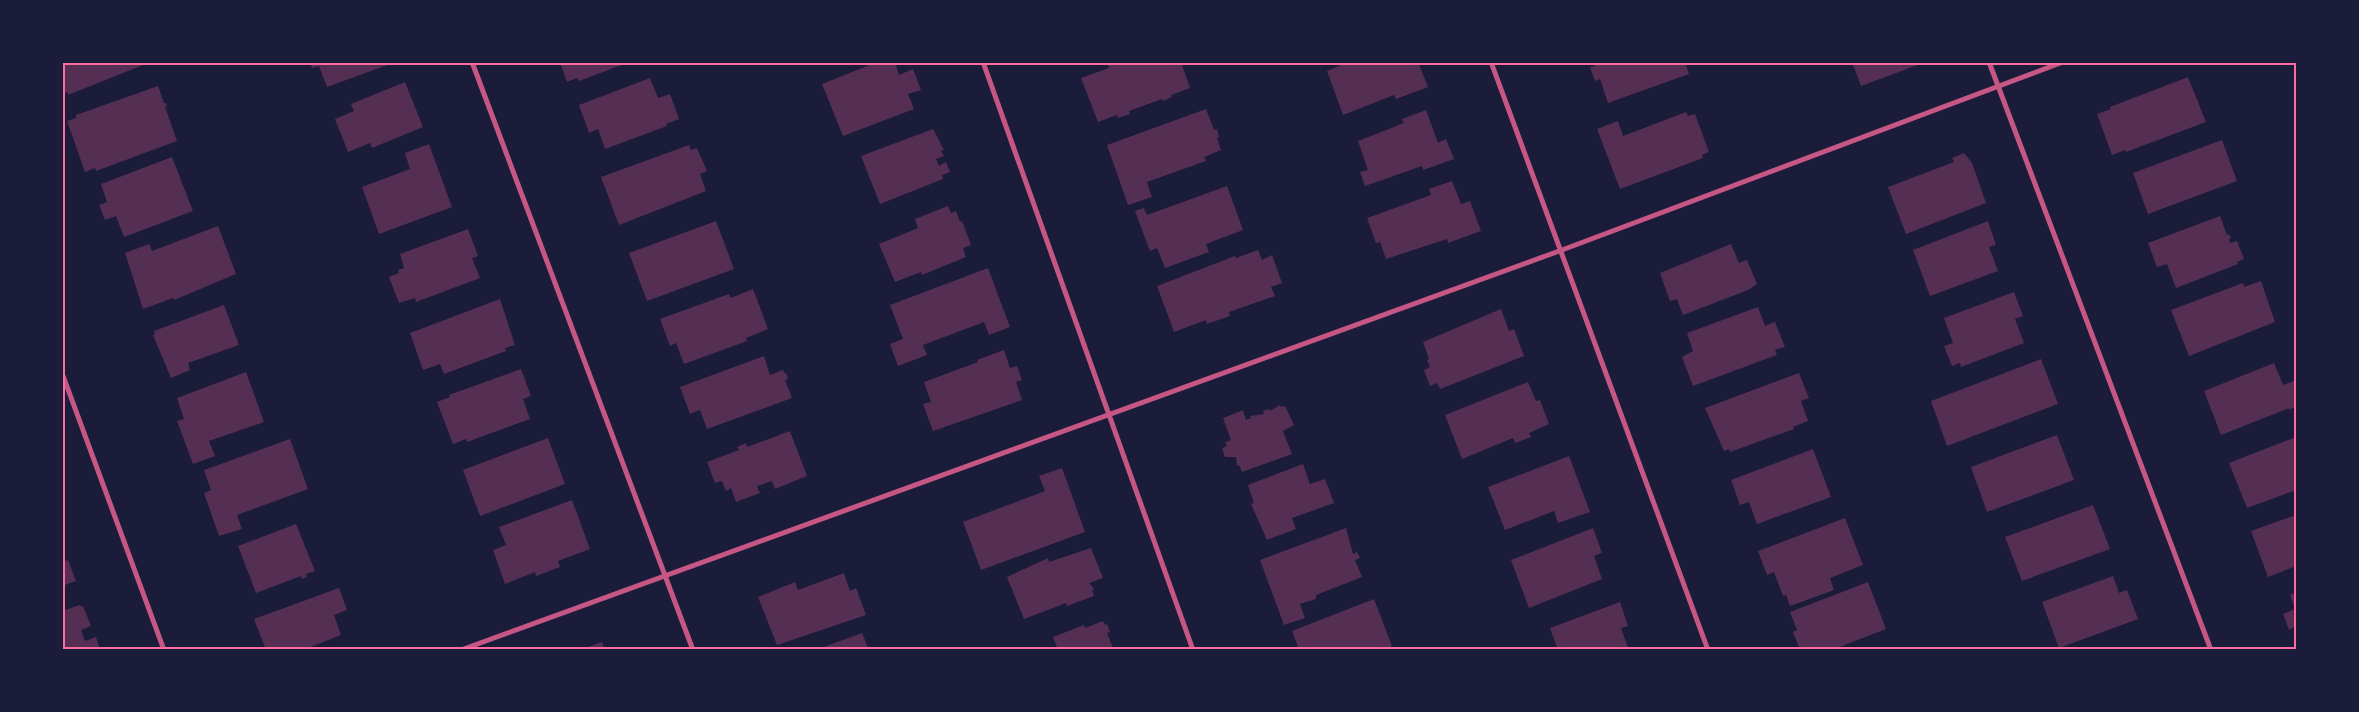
<svg xmlns="http://www.w3.org/2000/svg" width="2359" height="712" viewBox="0 0 2359 712" font-family="Roboto,sans-serif">
  <style>
    .building { fill: #542f53 }
    .lines { fill: none; stroke-linecap: round; stroke-linejoin: round }
    .minor { stroke: #c65784; stroke-width: 5 }
    .neatline { fill: none; stroke: #ff6b9d; stroke-width: 2 }
  </style>
  <rect width="100%" height="100%" fill="#1b1b3a"/>
  <g class="building">
    <path d="M62,62H148V63L68,95L67,92L62,94Z"/>
    <path d="M310,62H393V63L327,87L319,66L312,68Z"/>
    <path d="M560,62H627V63L579,81L577,78L567,82Z"/>
    <path d="M877,62H895L899,75L913,69L921,90L908,94L914,109L843,136L822,84Z"/>
    <path d="M1110,62H1181L1190,88L1171,95L1172,97L1163,101L1162,99L1129,111L1130,114L1118,118L1117,115L1098,122L1081,78L1109,68L1107,63Z"/>
    <path d="M1348,62H1418L1428,87L1396,99L1394,95L1343,115L1327,71Z"/>
    <path d="M1594,62H1685L1689,74L1608,103L1600,79L1595,81L1590,67L1595,66Z"/>
    <path d="M1852,62H1923V63L1861,86Z"/>
    <path d="M2188,77L2206,122L2126,152L2125,150L2112,155L2097,114L2111,109L2110,107Z"/>
    <path d="M650,78L658,98L670,94L679,119L666,124L667,126L605,149L598,129L589,133L579,105Z"/>
    <path d="M405,82L423,127L372,148L370,143L348,152L335,119L354,111L351,104Z"/>
    <path d="M158,86L164,103H166L167,106L165,107L177,141L96,171L95,168L85,172L67,121L76,118V115Z"/>
    <path d="M1206,109L1214,130L1217,129L1219,137L1217,138L1221,150L1204,157L1206,161L1147,182L1152,197L1128,205L1107,145Z"/>
    <path d="M1426,110L1438,143L1446,139L1454,159L1423,170L1422,166L1365,186L1360,172L1368,170L1358,141L1404,123L1402,119Z"/>
    <path d="M1686,112L1688,116L1695,114L1709,152L1702,155L1703,158L1620,189L1597,129L1618,121L1623,136Z"/>
    <path d="M933,129L944,150L941,151L944,156L936,159L939,166L946,162L950,172L942,175L943,179L880,204L861,156Z"/>
    <path d="M2222,140L2237,181L2148,214L2133,173Z"/>
    <path d="M429,144L452,207L379,234L362,187L410,169L405,153Z"/>
    <path d="M689,145L691,150L697,148L707,171L700,174L706,191L619,225L601,177Z"/>
    <path d="M1964,153L1972,163L1986,203L1906,234L1888,187L1954,162L1952,158Z"/>
    <path d="M172,157L193,211L124,237L116,216L105,220L99,205L107,202L101,184Z"/>
    <path d="M1452,181L1461,204L1470,201L1481,231L1448,243L1447,239L1386,259L1380,242L1376,243L1367,218L1431,195L1429,189Z"/>
    <path d="M1227,186L1243,230L1206,244L1209,252L1165,268L1157,248L1150,251L1135,211L1144,208L1147,215Z"/>
    <path d="M948,206L951,213L956,211L960,222L962,221L971,245L963,248L966,257L922,275L921,272L895,282L879,244L918,228L915,219Z"/>
    <path d="M2220,216L2227,235L2229,234L2231,238L2229,239L2230,243L2237,241L2244,259L2237,262L2238,264L2176,288L2167,264L2157,267L2148,243Z"/>
    <path d="M716,221L734,269L647,301L629,253Z"/>
    <path d="M1988,221L1996,245L1989,247L1998,271L1930,296L1913,250Z"/>
    <path d="M218,226L236,274L174,300L173,298L143,309L125,253L149,244L152,251Z"/>
    <path d="M468,229L478,256L472,258L480,278L416,302L415,298L399,303L389,277L399,273L398,270L404,268L400,254Z"/>
    <path d="M1731,244L1739,263L1747,260L1757,284L1748,290L1683,315L1677,299L1670,301L1660,273Z"/>
    <path d="M1258,250L1262,260L1272,255L1282,283L1271,287L1275,296L1229,312L1230,316L1207,324L1206,320L1174,332L1157,286L1235,256L1236,258Z"/>
    <path d="M988,268L1010,327L989,335L984,322L923,345L927,355L898,366L890,344L903,339L890,305Z"/>
    <path d="M2261,281L2275,322L2189,356L2171,310L2243,283L2244,287Z"/>
    <path d="M753,289L768,329L746,338L747,341L684,364L676,343L670,346L660,319L729,294L731,298Z"/>
    <path d="M2014,292L2023,316L2015,319L2024,343L1961,367L1960,363L1952,366L1944,346L1953,343L1944,318Z"/>
    <path d="M500,299L515,345L505,348L506,351L444,374L440,364L423,370L410,333Z"/>
    <path d="M224,305L239,345L188,363L190,370L171,378L153,335L155,334L154,331Z"/>
    <path d="M1758,307L1765,326L1775,322L1785,347L1775,350L1777,355L1693,386L1682,357L1693,351L1687,333Z"/>
    <path d="M1501,309L1509,331L1514,329L1524,356L1440,389L1437,383L1430,386L1424,370L1430,367L1427,360L1429,359L1423,342Z"/>
    <path d="M1004,350L1010,368L1017,366L1022,380L1016,382L1022,400L933,431L923,404L931,402L924,382L978,362L977,360Z"/>
    <path d="M764,356L770,375L783,370L784,373H786L788,379L785,380L792,398L707,429L700,410L690,414L680,387Z"/>
    <path d="M2041,359L2058,404L1947,446L1931,401Z"/>
    <path d="M2274,363L2283,385L2294,381L2296,387L2295,407L2289,410V408L2221,435L2204,391Z"/>
    <path d="M521,369L531,396L523,399L530,419L467,442L466,439L453,444L437,402L450,397L449,395Z"/>
    <path d="M246,372L264,422L209,441L215,456L193,464L177,421L184,419L177,398Z"/>
    <path d="M1799,373L1809,398L1801,401L1808,421L1793,427L1794,429L1730,452L1729,449L1724,451L1705,408Z"/>
    <path d="M1528,382L1536,401L1540,400L1549,424L1529,433L1531,437L1515,443L1513,438L1462,459L1445,415Z"/>
    <path d="M1280,405L1281,407L1285,406L1294,425L1283,431L1292,454L1242,472L1239,465L1237,466L1236,457H1225L1222,448L1227,446L1225,442L1231,440L1223,418L1243,410L1246,420L1251,418L1250,416L1264,414L1263,411L1269,409L1270,411Z"/>
    <path d="M790,431L807,476L775,489L772,481L757,486L760,493L736,502L731,488L726,491L722,481L715,483L707,462L739,450L737,447L746,443L747,447Z"/>
    <path d="M2057,435L2074,480L1987,512L1971,467Z"/>
    <path d="M2296,437V490L2247,508L2229,463Z"/>
    <path d="M548,438L565,484L480,516L463,470Z"/>
    <path d="M290,439L308,489L237,515L242,529L219,536L204,493L211,490L204,470Z"/>
    <path d="M1813,449L1831,497L1757,524L1749,502L1740,505L1731,480Z"/>
    <path d="M1569,456L1590,512L1558,523L1554,511L1505,530L1488,487Z"/>
    <path d="M1303,464L1310,484L1325,479L1334,503L1292,518L1296,529L1267,540L1251,504L1254,503L1248,485Z"/>
    <path d="M1062,468L1085,532L981,570L963,522L1045,491L1039,476Z"/>
    <path d="M572,500L590,549L558,561L560,567L536,576L535,572L505,584L493,550L506,545L499,527Z"/>
    <path d="M2093,505L2110,549L2022,581L2005,537Z"/>
    <path d="M2296,515V566L2268,577L2251,531Z"/>
    <path d="M1845,518L1863,565L1830,578L1834,590L1790,606L1786,595L1783,596L1774,572L1767,575L1758,551Z"/>
    <path d="M296,524L315,571L306,574L307,577L302,579L301,576L256,593L238,546Z"/>
    <path d="M1346,528L1353,554L1357,552L1360,558L1355,560L1362,577L1316,595V599L1300,604L1305,618L1284,625L1260,560Z"/>
    <path d="M1593,528L1602,553L1594,556L1602,579L1529,608L1511,560Z"/>
    <path d="M1091,548L1103,578L1089,583L1094,589L1092,590L1094,596L1067,606L1066,603L1024,619L1007,577L1048,558L1049,562Z"/>
    <path d="M68,560L76,581L62,586V562Z"/>
    <path d="M844,573L850,591L856,588L866,615L777,645L758,597L795,582L798,590Z"/>
    <path d="M2113,576L2119,593L2127,590L2138,619L2059,648L2042,602Z"/>
    <path d="M1868,582L1886,629L1832,650H1800L1793,632L1797,630L1790,612Z"/>
    <path d="M339,588L347,610L334,615L341,635L303,650H266L254,619Z"/>
    <path d="M2296,592V626L2289,630L2283,614L2295,609L2290,595Z"/>
    <path d="M1374,599L1392,646L1383,650H1299L1292,631Z"/>
    <path d="M1620,602L1628,626L1621,628L1629,650H1558L1550,628Z"/>
    <path d="M80,605L81,607L83,606L91,626L81,630L85,641L96,637L100,650H62V611Z"/>
    <path d="M1103,621L1105,625L1107,624L1110,632L1107,633L1114,650H1058L1053,637L1084,625L1085,628Z"/>
    <path d="M862,633L869,650H818V649Z"/>
    <path d="M602,642L605,650H582V649Z"/>
  </g>
  <g class="lines">
    <g class="minor">
      <path d="M472,62L693,650"/>
      <path d="M983,62L1193,650"/>
      <path d="M1491,62L1708,650"/>
      <path d="M1989,62L2211,650"/>
      <path d="M62,373L164,650"/>
      <path d="M461,650L1562,250L2063,62"/>
    </g>
  </g>
  <rect width="2359" height="712" fill="none" stroke="#1b1b3a" stroke-width="128"/>
  <rect x="64" y="64" width="2231" height="584" class="neatline"/>
</svg>
